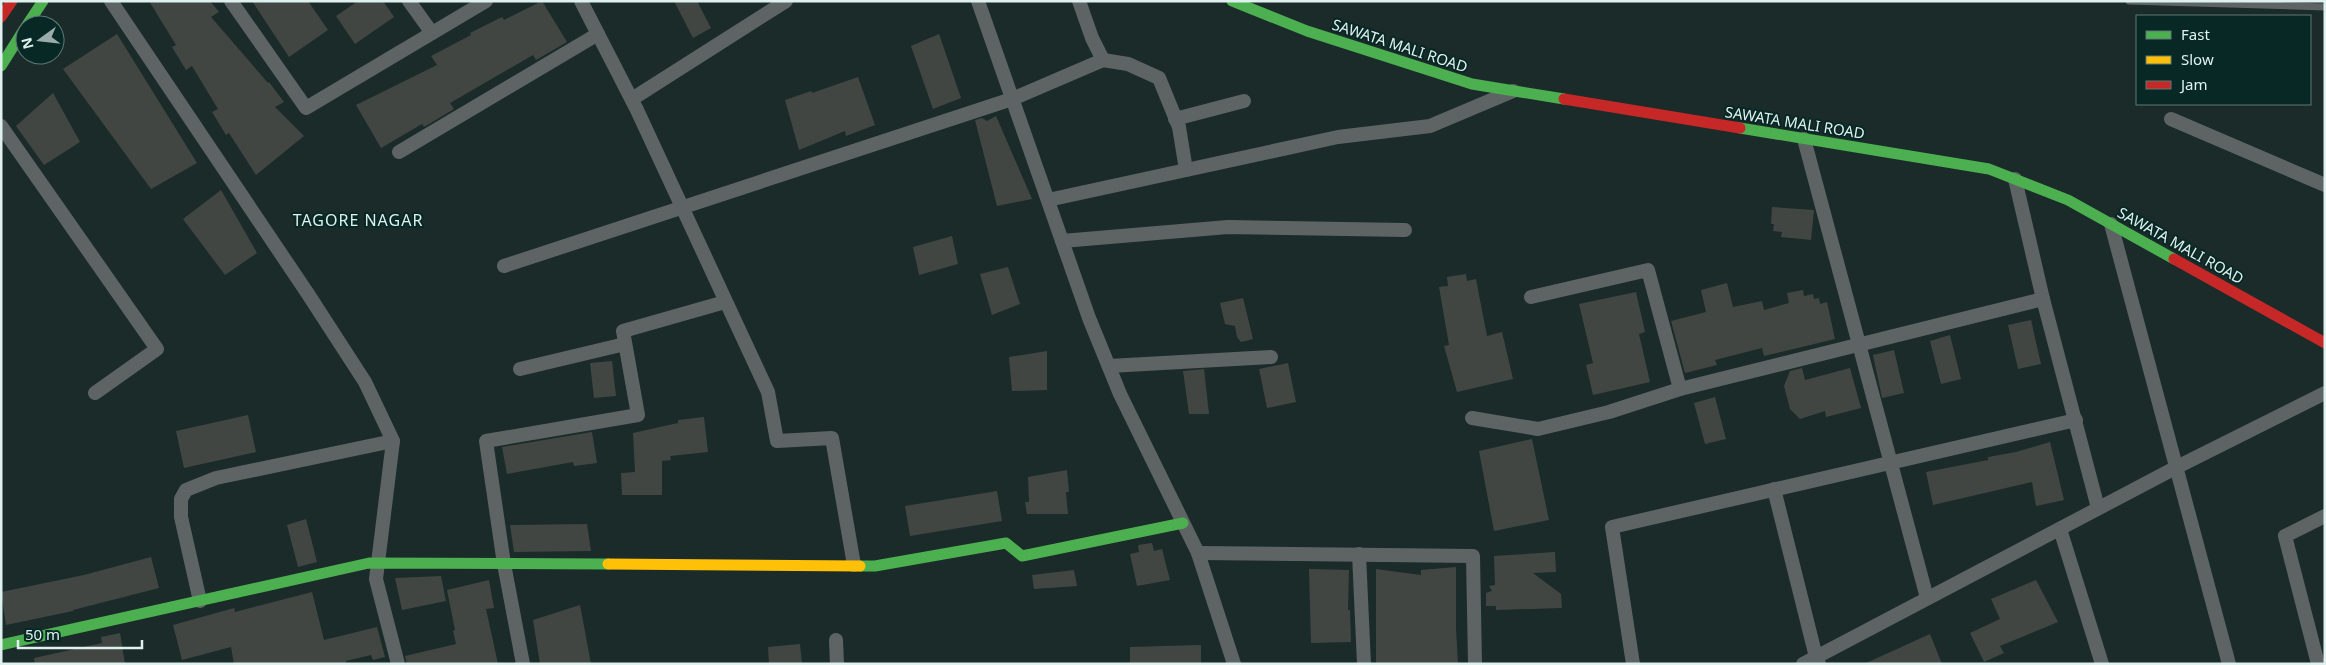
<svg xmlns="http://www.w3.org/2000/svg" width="2326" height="665" viewBox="0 0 2326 665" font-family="'Noto Sans',sans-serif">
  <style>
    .building { fill: #424643 }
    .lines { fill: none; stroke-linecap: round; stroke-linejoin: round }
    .lane { stroke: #5e6464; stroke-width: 7 }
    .street { stroke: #5e6464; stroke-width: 14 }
    .fast { stroke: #4caf50; stroke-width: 11 }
    .slow { stroke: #ffc107; stroke-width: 11 }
    .jam { stroke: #c62828; stroke-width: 11 }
    .labels { text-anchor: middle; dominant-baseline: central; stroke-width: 4; stroke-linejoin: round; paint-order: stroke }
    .street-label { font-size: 15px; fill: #dff1ef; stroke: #082825 }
    .neighbourhood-label { font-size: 16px; letter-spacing: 1px; fill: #dff1ef; stroke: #082825 }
  </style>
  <rect width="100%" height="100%" fill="#1a2b29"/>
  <g class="building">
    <path d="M149,1H210L219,12L211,17L268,83L269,82L284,102L275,107L304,136L256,175L229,133L226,135L212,112L218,109L192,66L186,70L172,47L176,45Z"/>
    <path d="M252,1H308L328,30L289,57Z"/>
    <path d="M358,1H383L394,17L355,44L336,16Z"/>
    <path d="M542,1L567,42L536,60L533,55L450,103L454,109L424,127L422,124L381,148L356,105L437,65L431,56L471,35L470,33L502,17L504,20Z"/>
    <path d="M674,1H697L711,28L693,38Z"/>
    <path d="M117,34L197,163L151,189L63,69Z"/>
    <path d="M939,34L961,98L933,109L911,46Z"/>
    <path d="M858,77L875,125L846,136L845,131L799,150L785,100L811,91L812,93Z"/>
    <path d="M53,93L80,142L44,165L16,126Z"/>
    <path d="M996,116L1032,199L997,206L975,120L982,118L987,121Z"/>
    <path d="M221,190L257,253L225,275L183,219Z"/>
    <path d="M1772,207L1814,210L1811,240L1781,237L1782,232L1773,231L1774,224H1771Z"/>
    <path d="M952,236L958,264L919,275L913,247Z"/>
    <path d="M1008,267L1020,304L992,315L980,274Z"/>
    <path d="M1466,274L1467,281L1476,279L1487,336L1502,332L1513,379L1457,392L1444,346L1449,345L1439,287L1448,286L1447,277Z"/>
    <path d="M1727,283L1733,307L1762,301L1764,310L1789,303L1787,293L1803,290L1804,296L1813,294L1814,299L1819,298L1820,304L1827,302L1835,339L1764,356L1762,348L1715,360L1717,365L1685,373L1671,321L1706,312L1701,290Z"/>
    <path d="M1636,292L1645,332L1639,334L1650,382L1593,395L1586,365L1593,363L1579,304Z"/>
    <path d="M1243,298L1253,339L1241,342L1237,337L1235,326L1225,324L1220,303Z"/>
    <path d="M2031,320L2041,364L2018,369L2008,325Z"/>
    <path d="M1950,335L1961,379L1941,384L1930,341Z"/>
    <path d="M1894,350L1904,393L1882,398L1873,355Z"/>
    <path d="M1047,351V390L1012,391L1009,357Z"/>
    <path d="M612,361L616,396L594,398L590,363Z"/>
    <path d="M1288,363L1296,402L1267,408L1259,369Z"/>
    <path d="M1802,368L1805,380L1850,368L1861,408L1826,417L1825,411L1800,419L1790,409L1784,386L1790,371Z"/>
    <path d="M1204,369L1209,414H1189L1183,371Z"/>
    <path d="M1715,397L1726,439L1705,444L1694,403Z"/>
    <path d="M248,415L256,452L184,468L176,431Z"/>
    <path d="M704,417L708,452L670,456L671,460L662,461V495H622L621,473L635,472L633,433L678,423V420Z"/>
    <path d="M592,432L597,463L574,466L573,462L507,474L502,447Z"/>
    <path d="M1532,439L1549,520L1494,531L1479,451Z"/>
    <path d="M2050,442L2064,500L2036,506L2032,482L1933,505L1926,472L1988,460V457L2016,452Z"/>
    <path d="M1067,470L1069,492H1066L1068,514H1027L1025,502H1029L1028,477Z"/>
    <path d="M997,491L1002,521L910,536L905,506Z"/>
    <path d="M306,519L317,562L298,567L287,525Z"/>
    <path d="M587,524L591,551L514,552L510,525Z"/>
    <path d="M1152,543L1154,551L1162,549L1170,580L1137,586L1130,554L1139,552L1138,545Z"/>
    <path d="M1555,552L1556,572L1533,573L1561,594L1562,608L1496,610V606H1486V593L1492,591L1489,586L1495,585L1494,556Z"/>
    <path d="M151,557L159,588L73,610V611L6,625L1,592L84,575Z"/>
    <path d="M1456,567V628L1458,664H1376V569L1421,575V570Z"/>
    <path d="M1309,569L1349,570L1348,610H1350L1351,642L1311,643Z"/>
    <path d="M1074,570L1077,586L1034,589L1032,575Z"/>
    <path d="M441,576L446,601L402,610L395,578Z"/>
    <path d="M489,580L494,608L486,609L498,664H407L405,656L456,644L453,631L455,630L447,590Z"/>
    <path d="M2036,580L2058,622L2000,646L2004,653L1984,662L1970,633L2000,619L1991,599Z"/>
    <path d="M312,592L324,640L377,627L385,657L373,660L371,655L346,661V664H234L231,647L182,660L173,625L234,608L235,612Z"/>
    <path d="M580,605L591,664H540L533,620Z"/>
    <path d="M120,633L125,664H35L34,658L102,643L101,637Z"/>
    <path d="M1930,634L1942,664H1864Z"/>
    <path d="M800,644L802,664H769L768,647Z"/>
    <path d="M1201,645V664H1130V647Z"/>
  </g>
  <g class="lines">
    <path class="lane" d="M2129,1L2325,7"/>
    <g class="street">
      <path d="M111,1L308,294L365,382L393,441L376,579L398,664"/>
      <path d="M231,1L306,108L486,1"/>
      <path d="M409,1L432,33"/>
      <path d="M581,1L637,110L768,392L777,441L832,438L854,565"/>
      <path d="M978,1L1089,318L1120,394L1198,553L1234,664"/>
      <path d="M1079,1L1092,38L1103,60"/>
      <path d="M632,99L786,1"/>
      <path d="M1175,119L1244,101"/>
      <path d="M2171,119L2325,185"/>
      <path d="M1,126L157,349L95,393"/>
      <path d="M1804,139L1927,598"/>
      <path d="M399,152L598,34"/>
      <path d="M2015,179L2043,299L2098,508"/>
      <path d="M1048,200L1338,137L1430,126L1513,91"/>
      <path d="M2111,224L2229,664"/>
      <path d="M1062,241L1228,227L1405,230"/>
      <path d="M504,266L1012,99L1103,60L1128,64L1159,78L1179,127L1186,170"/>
      <path d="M1531,297L1648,270L1680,389"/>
      <path d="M1109,366L1271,357"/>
      <path d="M520,369L625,344"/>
      <path d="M1472,418L1538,429L1609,412L1680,389L2043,299"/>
      <path d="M1774,489L1816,657L1819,664"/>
      <path d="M2060,529L2102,664"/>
      <path d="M1198,553L1473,556L1475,664"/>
      <path d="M1359,554L1364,664"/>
      <path d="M200,601L181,517V499L186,490L216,478L393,441"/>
      <path d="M836,640L837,664"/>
      <path d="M523,664L504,564L486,441L638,415L623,331L725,302"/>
      <path d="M1633,664L1612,527L2076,420"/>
      <path d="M1803,664L2177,467L2325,393"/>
      <path d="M2318,664L2285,536L2325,516"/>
    </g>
    <g class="fast">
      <path d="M1232,1L1307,31L1472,84L1564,99"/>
      <path d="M27,25L43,1"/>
      <path d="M1,66L25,28"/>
      <path d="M1740,128L1989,169L2068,200L2174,259"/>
      <path d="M860,566H875L1006,543L1022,556L1183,523"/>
      <path d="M1,645L369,563L608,564"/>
    </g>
    <path class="slow" d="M608,564L860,566"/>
    <g class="jam">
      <path d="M1,17L12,1"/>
      <path d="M1564,99L1740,128"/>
      <path d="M2174,259L2325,343"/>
    </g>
  </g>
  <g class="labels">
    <g class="street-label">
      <text transform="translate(1400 45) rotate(18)">SAWATA MALI ROAD</text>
      <text transform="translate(1795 122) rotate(9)">SAWATA MALI ROAD</text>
      <text transform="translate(2181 245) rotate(29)">SAWATA MALI ROAD</text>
    </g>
    <g class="neighbourhood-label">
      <text x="358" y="220">TAGORE NAGAR</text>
    </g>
  </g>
  <rect width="2326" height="665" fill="none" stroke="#dff1ef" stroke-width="5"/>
  <rect x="2136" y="15" width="175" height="90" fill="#082825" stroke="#5e7876"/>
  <rect x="2146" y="31" width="25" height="8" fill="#4caf50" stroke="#5e7876"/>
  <text x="2181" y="40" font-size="15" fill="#dff1ef">Fast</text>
  <rect x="2146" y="56" width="25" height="8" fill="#ffc107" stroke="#5e7876"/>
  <text x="2181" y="65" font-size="15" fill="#dff1ef">Slow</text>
  <rect x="2146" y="81" width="25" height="8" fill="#c62828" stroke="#5e7876"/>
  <text x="2181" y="90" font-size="15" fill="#dff1ef">Jam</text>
  <g transform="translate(40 40) rotate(255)"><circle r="24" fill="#082825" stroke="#5e7876"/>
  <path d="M0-4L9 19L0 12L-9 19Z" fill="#9aacaa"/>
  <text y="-8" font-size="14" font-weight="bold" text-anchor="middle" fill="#dff1ef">N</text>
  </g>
  <path d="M18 640v8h124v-8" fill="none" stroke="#dff1ef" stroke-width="2.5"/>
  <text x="25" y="640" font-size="15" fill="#dff1ef" stroke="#082825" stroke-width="4" paint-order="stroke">50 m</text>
</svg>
